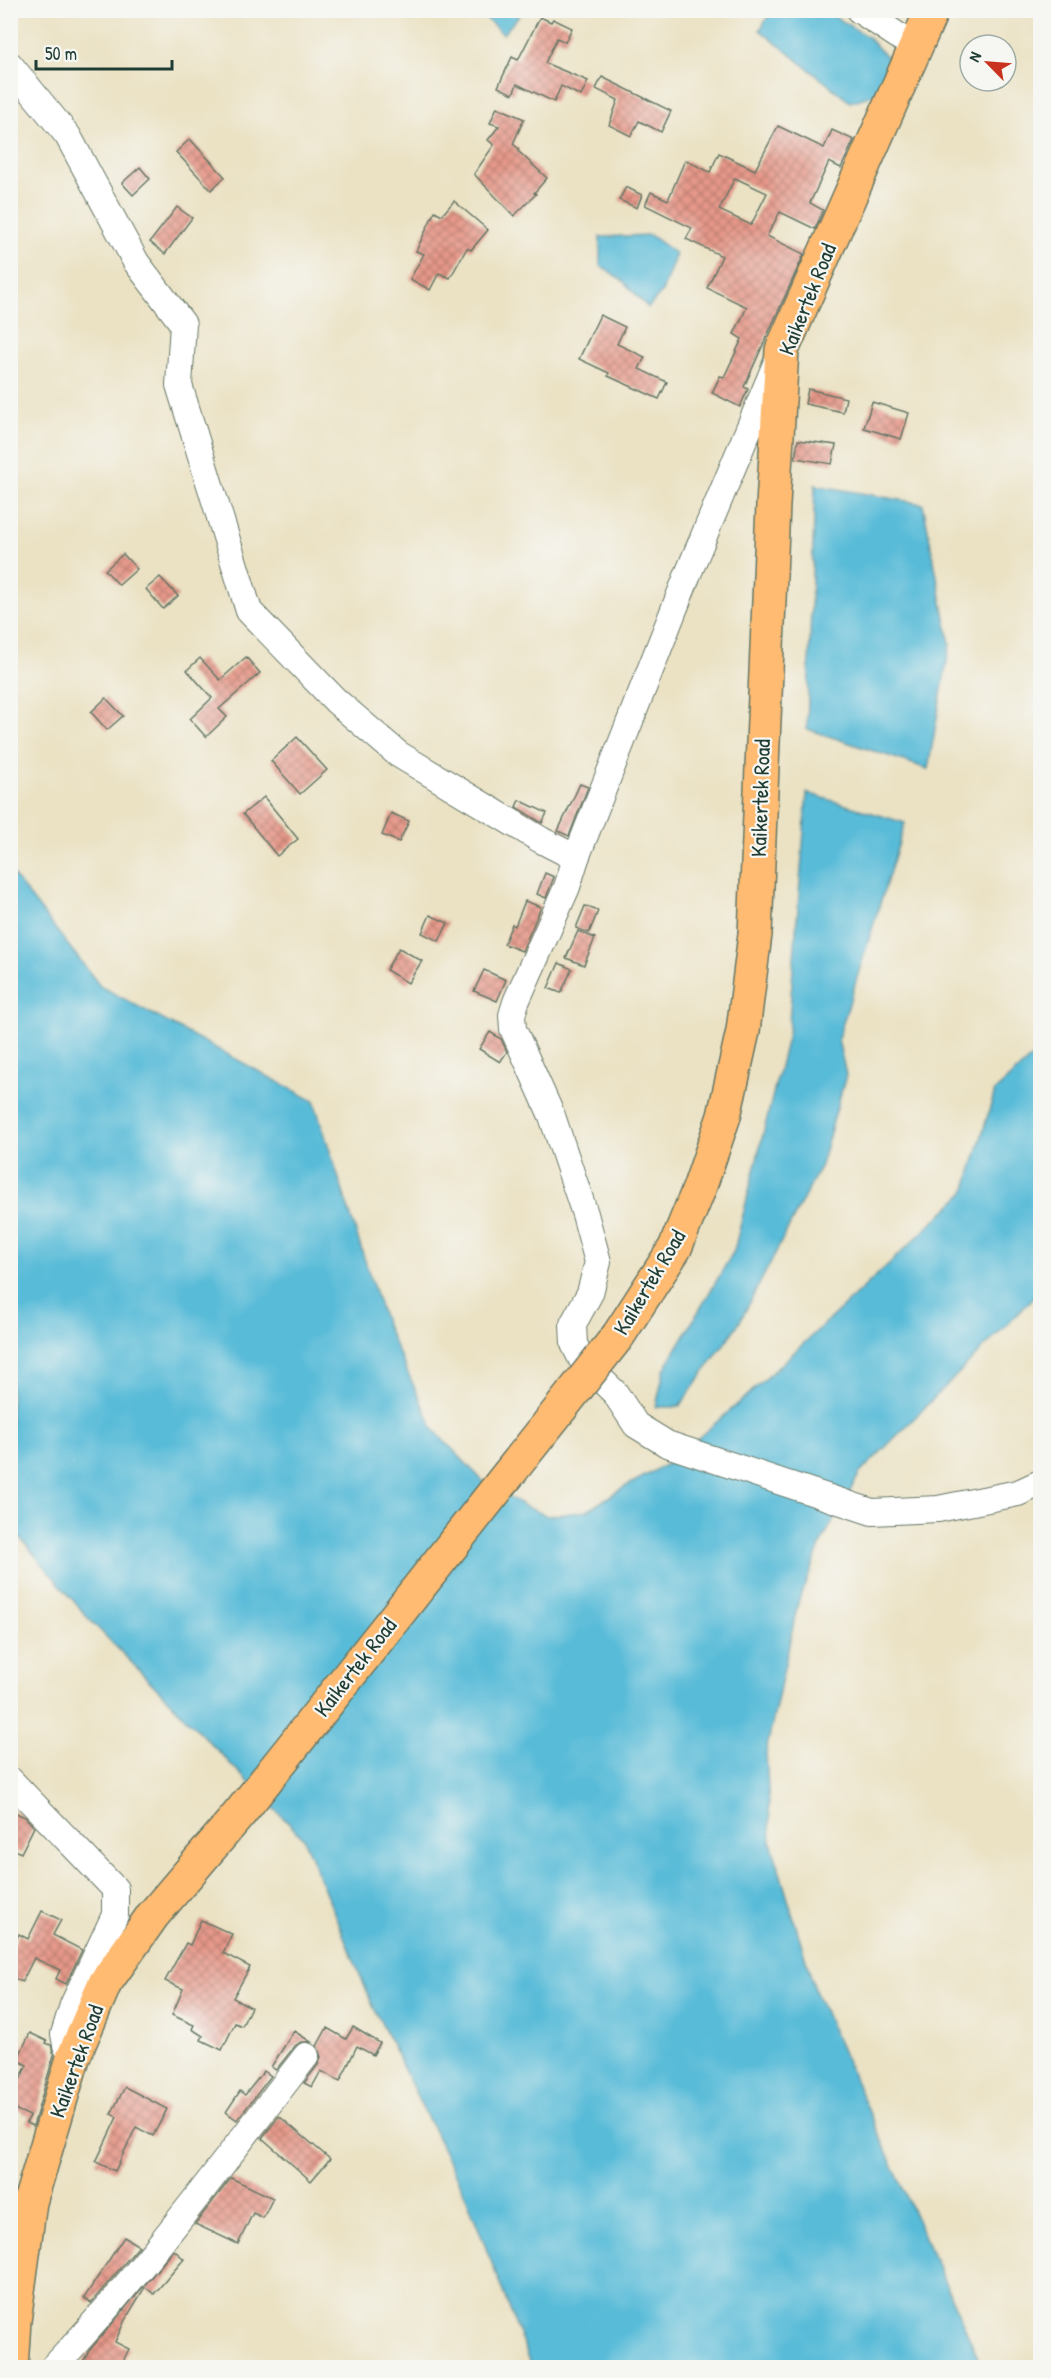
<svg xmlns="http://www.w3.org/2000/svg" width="1051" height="2378" viewBox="0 0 1051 2378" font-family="'Patrick Hand',sans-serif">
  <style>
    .water { fill: #59bbd8; stroke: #3c7c86; stroke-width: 1.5 }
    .building { fill: url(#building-cross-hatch); fill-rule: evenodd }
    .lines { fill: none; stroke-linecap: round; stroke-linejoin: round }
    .minor-casing { stroke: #676; stroke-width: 28 }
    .major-casing { stroke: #676; stroke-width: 36 }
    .minor { stroke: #fff; stroke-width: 26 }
    .major { stroke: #ffbb71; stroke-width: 33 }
    .major-bridge-casing { stroke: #676; stroke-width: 36; stroke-linecap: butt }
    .major-bridge { stroke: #ffbb71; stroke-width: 33 }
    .labels { text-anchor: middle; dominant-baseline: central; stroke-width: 4.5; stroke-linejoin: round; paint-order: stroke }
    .street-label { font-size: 22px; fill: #1f3d34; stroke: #f6f6f2 }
  </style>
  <defs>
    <pattern id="building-cross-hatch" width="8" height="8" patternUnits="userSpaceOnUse" patternTransform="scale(1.5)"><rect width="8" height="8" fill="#e69889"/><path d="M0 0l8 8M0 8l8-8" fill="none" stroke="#ba7d71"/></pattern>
  </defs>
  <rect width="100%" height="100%" fill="#f6f6f2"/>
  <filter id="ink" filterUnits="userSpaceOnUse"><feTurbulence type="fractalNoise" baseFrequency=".0167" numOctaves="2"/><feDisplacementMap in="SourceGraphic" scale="12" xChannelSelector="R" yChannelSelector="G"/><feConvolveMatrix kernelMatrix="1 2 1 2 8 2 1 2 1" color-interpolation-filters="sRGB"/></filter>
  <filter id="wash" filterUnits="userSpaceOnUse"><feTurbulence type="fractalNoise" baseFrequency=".008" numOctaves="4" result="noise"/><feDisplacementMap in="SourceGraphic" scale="24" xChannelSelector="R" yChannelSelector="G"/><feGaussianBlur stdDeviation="1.35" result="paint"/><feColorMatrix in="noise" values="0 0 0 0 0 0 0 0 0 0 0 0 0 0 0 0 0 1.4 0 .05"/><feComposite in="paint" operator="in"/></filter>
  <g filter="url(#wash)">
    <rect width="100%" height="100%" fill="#ebe2c4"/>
    <g class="water">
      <path d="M478,11H523L503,34Z"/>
      <path d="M771,11H826L868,37L895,66L876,94L850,102L760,30Z"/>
      <path d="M650,235L676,254L662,292L648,308L623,281L600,265V237Z"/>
      <path d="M815,485L923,504L950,644L928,769L807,729Z"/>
      <path d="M807,793L905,823L838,1039L846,1075L821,1165L739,1323L679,1407H656L664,1370L734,1251L788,1034Z"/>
      <path d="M10,871L100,986L314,1101L385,1323L434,1430L484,1482L524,1506L548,1516L587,1511L621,1489L669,1463L747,1396L877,1275L965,1192L995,1091L1040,1050V1291L860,1473L822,1541L798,1603L766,1752L771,1842L815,1990L982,2367H532L467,2199L372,2004L303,1838L89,1619L11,1527Z"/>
    </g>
    <g id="blocks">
      <g class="building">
        <path d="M540,17L551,22L553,19L572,28L565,42L557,38L545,63L588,81L581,96L561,86L554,102L517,84L513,94L498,87L512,57L518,60Z"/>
        <path d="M602,77L671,111L661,132L639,121L631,136L609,125L618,100L596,89Z"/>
        <path d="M497,107L524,119L513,144L519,149L518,151L547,178L534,193L536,194L514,216L474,174L494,145L488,140L499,126L490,123Z"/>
        <path d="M778,126L824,148L832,130L854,140L841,168L829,162L810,203L823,210L815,229L780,212L767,236L804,254L744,387L748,389L740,407L712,393L720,376L724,377L742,339L734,334L747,307L707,288L722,256L686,239L692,228L645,205L651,192L668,200L685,160L710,172L719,153L755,170ZM735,178L767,193L751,225L719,210Z"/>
        <path d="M190,139L225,177L211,190L176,152Z"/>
        <path d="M140,167L150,179L133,195L122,183Z"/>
        <path d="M626,187L642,195L637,208L619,200Z"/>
        <path d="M454,201L488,230L471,250L467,248L450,278L439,273L430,290L410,279L424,254L416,251L435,211L442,215Z"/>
        <path d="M177,207L192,218L165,254L150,242Z"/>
        <path d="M600,315L625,327L617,344L645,357L639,369L667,382L659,399L608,376L609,373L579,359Z"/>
        <path d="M808,389L846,398L843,412L805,404Z"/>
        <path d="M872,402L909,413L901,439L864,428Z"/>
        <path d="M798,440L836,445L832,464L795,458Z"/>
        <path d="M123,554L137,569L119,585L105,570Z"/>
        <path d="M160,577L178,596L163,609L146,589Z"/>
        <path d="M246,657L260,673L219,709L227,717L206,737L190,719L212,698L187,670L200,658L220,680Z"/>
        <path d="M106,698L123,716L107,730L91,712Z"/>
        <path d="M297,737L327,770L300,794L271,761Z"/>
        <path d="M580,784L588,787L569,836L558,831Z"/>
        <path d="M264,797L298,839L277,856L243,814Z"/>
        <path d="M519,800L547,813L542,823L516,807Z"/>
        <path d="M391,813L409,821L399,842L382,835Z"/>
        <path d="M545,873L554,877L546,898L537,894Z"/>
        <path d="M525,901L541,907L522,951L504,944L512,924L515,926Z"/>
        <path d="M585,906L598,911L589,933L576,928Z"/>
        <path d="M430,915L448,923L439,941L422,933Z"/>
        <path d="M578,931L595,938L584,965L566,958Z"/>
        <path d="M399,948L422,961L408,983L386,970Z"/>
        <path d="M559,963L572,969L561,993L548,988Z"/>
        <path d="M484,970L506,980L497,1001L474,991Z"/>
        <path d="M490,1032L501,1039L507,1052L500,1062L479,1049Z"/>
        <path d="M10,1810L25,1817L34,1827L21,1853L10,1848Z"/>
        <path d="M42,1911L61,1920L53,1935L82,1950L66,1984L56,1979L60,1970L34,1958L22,1982L10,1976V1951L19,1934L28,1939Z"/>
        <path d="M201,1920L232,1934L223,1953L250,1967L233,1998L251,2007L242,2026L235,2023L222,2050L201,2040L203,2036L192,2029L194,2025L172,2015L183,1989L165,1981L186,1943L190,1945Z"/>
        <path d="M353,2027L380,2043L373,2055L357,2046L340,2081L321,2071L312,2087L304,2083L318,2065L321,2057L317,2046L327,2028L346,2039Z"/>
        <path d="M294,2031L311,2042H301L295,2046L276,2070L271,2067Z"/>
        <path d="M30,2033L47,2041L46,2043L51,2045L54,2055L33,2126L26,2123L30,2116L10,2107V2100L27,2065L17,2060Z"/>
        <path d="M264,2071L271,2076L237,2120L226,2112L240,2091L245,2095Z"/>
        <path d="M125,2087L167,2109L153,2136L136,2127L115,2171L96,2162L117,2117L111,2114Z"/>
        <path d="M279,2116L330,2159L311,2181L262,2138Z"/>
        <path d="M231,2178L273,2198L263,2218L253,2213L238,2244L195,2224Z"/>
        <path d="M124,2237L139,2246L91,2303L84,2298Z"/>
        <path d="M174,2250L184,2259L154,2294L145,2287L125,2320L115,2342L129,2349L120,2367H91L82,2363L89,2351Z"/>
      </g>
    </g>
  </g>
  <g filter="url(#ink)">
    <use href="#blocks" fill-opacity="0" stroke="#676" stroke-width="1.5"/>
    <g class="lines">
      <defs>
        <g id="minor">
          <path d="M859,10L915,47"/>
          <path d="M10,65L68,136L136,262L183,324L179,385L249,611L336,701L398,754L541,840L576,858"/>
          <path d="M776,364L688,574L576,858L567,887L516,1002L512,1015L513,1029L552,1116L585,1214L598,1262L590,1293L573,1324L574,1344L583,1362L615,1393L636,1425L667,1444L872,1512L938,1509L1018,1493L1040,1483"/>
          <path d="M10,1780L115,1889V1915L73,2005L64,2034L66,2045L73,2058"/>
          <path d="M53,2368C145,2270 224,2161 306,2056"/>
        </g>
        <g id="major">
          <path d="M618,1336L675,1248L699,1189L724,1116L743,1031L755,934L773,505L782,350L932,10"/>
          <path d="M11,2368L14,2321L30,2202L73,2058L105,1983L153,1915L240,1813"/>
        </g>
      </defs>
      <use href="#minor" class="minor-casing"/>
      <use href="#major" class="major-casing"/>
      <use href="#minor" class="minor"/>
      <use href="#major" class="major"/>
      <defs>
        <path id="major-bridge" d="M240,1813L618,1336"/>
      </defs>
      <use href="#major-bridge" class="major-bridge-casing"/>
      <use href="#major-bridge" class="major-bridge"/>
    </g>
  </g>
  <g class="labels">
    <g class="street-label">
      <text transform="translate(807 299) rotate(-68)">Kaikertek Road</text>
      <text transform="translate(760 798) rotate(-88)">Kaikertek Road</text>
      <text transform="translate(649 1282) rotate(-59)">Kaikertek Road</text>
      <text transform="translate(355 1667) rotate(-52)">Kaikertek Road</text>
      <text transform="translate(76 2061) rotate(-70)">Kaikertek Road</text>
    </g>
  </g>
  <rect width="1051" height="2378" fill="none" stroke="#f6f6f2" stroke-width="36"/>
  <g transform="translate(988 63) rotate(295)"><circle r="28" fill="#f6f6f2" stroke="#a0aca6" stroke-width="1.5"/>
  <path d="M0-4.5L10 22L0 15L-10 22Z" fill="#c8321e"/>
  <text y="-9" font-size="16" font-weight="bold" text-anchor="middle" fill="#1f3d34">N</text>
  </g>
  <path d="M36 60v9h136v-9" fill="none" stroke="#1f3d34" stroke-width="3"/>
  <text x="45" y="60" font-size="18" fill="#1f3d34" stroke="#f6f6f2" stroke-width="4.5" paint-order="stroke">50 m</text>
</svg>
